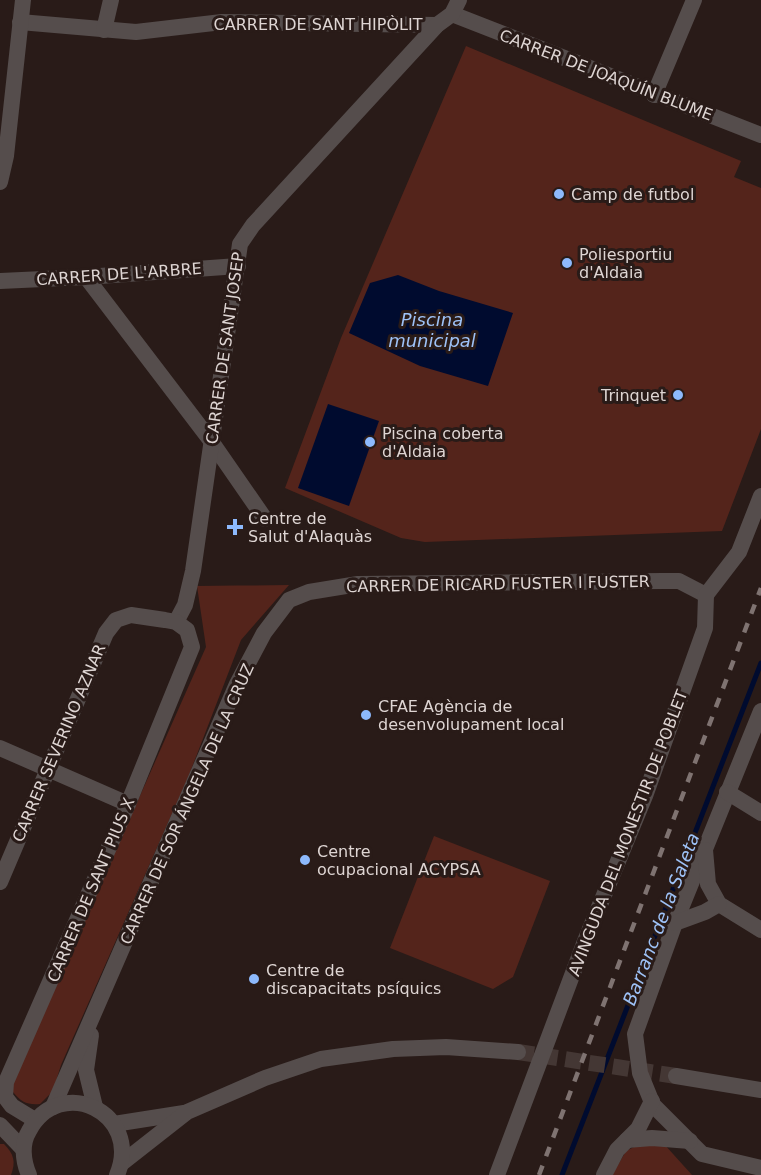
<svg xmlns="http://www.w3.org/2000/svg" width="761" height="1175" viewBox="0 0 761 1175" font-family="'DejaVu Sans',sans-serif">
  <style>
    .green { fill: #54241b }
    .water { fill: #000b2f }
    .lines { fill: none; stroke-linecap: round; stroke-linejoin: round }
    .stream { stroke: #000b2f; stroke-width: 5 }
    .tertiary-tunnel { stroke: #443734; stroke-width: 16; stroke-dasharray: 16 8; stroke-linecap: butt }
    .minor { stroke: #554d4c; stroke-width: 16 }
    .tertiary { stroke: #554d4c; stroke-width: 16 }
    .rail { stroke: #7f7371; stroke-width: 4.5; stroke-dasharray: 10 10; stroke-linecap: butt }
    .poi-dot { fill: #8db9fc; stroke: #291b18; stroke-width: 2 }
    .labels { text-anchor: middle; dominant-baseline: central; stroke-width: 6; stroke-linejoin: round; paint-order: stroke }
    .street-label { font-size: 16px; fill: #ded5d3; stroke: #291b18 }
    .poi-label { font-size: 16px; fill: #ded5d3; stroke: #291b18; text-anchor: start }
    .water-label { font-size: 18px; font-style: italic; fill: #9ec2f7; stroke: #291b18 }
  </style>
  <rect width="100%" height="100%" fill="#291b18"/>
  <g class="green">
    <path d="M466,46L741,161L734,177L761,188V429L722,531L425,542L401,538L285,488L341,338Z"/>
    <path d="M289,585L241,640L189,775L61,1065L53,1091L40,1104C27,1105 21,1102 13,1092V1082L206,647L197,586Z"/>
    <path d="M434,836L550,881L513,977L493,989L390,948Z"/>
    <path d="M0,1144H4C14,1154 16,1162 11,1175H0Z"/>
    <path d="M640,1144H664L692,1175H612L626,1151Z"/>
  </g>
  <g class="water">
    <path d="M398,275L439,291L513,313L488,386L420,366L349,333L370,283Z"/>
    <path d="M328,404L379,421L349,506L298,488Z"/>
  </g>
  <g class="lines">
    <path class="stream" d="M562,1175L761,663"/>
    <path class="tertiary-tunnel" d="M518,1052L676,1076"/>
    <g class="minor">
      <path d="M452,14L761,135"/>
      <path d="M20,22L136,32L222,22L437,25"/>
      <path d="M104,30L111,0"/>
      <path d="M654,95L694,0"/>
      <path d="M0,182L6,156L23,0"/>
      <path d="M86,277L211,441L265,519"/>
      <path d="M0,281L86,277L238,266"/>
      <path d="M176,622L185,605L193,571L240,244L253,225L437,25L452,14L459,0"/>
      <path d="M761,711L675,923L635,1034L640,1073L653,1105L702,1154L761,1168"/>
      <path d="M0,748L128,804"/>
      <path d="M727,792L761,813"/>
      <path d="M705,850L708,884L719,904L761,930"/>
      <path d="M0,882L106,633L116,620L131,615L165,620L176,622L187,630L192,647L128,804L6,1082L5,1097L12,1106L35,1120"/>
      <path d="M675,923L705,912L719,904"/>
      <path d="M91,1035L86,1070L95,1107"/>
      <path d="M53,1107L237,684L264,633L289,600L309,592L358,584L663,581H679L706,595"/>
      <path d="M0,1125L23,1149"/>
      <path d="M627,1140L652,1138L690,1141"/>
      <path d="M497,1175L585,941L645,796L705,628L706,595L739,552L761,496"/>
      <path d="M604,1175L617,1150L638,1129L652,1101"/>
    </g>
    <g class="tertiary">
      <path d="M676,1076L761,1090"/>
      <path d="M114,1124L184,1113"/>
      <path d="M122,1163L187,1112L265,1078L321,1059L393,1049L446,1047L518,1052"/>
      <path d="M29,1175C23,1161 21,1144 29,1131C60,1073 143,1113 117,1175"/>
    </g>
    <path class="rail" d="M539,1175L761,588"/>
  </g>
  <g class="poi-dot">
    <circle cx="559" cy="194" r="6"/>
    <circle cx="567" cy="263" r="6"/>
    <circle cx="678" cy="395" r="6"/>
    <circle cx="370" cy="442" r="6"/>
    <path d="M232 518h6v6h6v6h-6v6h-6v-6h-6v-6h6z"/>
    <circle cx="366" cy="715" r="6"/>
    <circle cx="305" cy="860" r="6"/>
    <circle cx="254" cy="979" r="6"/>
  </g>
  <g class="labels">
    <g class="street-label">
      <text x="318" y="24">CARRER DE SANT HIPÒLIT</text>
      <text transform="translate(606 75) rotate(21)">CARRER DE JOAQUÍN BLUME</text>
      <text transform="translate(119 274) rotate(-4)">CARRER DE L'ARBRE</text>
      <text transform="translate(225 348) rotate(-82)">CARRER DE SANT JOSEP</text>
      <text transform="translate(498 584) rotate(-1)">CARRER DE RICARD FUSTER I FUSTER</text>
      <text transform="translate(59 743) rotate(-67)">CARRER SEVERINO AZNAR</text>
      <text transform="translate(187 804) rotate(-66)">CARRER DE SOR ÁNGELA DE LA CRUZ</text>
      <text transform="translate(628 833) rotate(-69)">AVINGUDA DEL MONESTIR DE POBLET</text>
      <text transform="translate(91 890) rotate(-67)">CARRER DE SANT PIUS X</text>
    </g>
    <g class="poi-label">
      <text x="571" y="194">Camp de futbol</text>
      <text x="579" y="254">Poliesportiu<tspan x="579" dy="18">d'Aldaia</tspan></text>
      <text x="666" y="395" text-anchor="end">Trinquet</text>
      <text x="382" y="433">Piscina coberta<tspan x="382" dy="18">d'Aldaia</tspan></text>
      <text x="248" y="518">Centre de<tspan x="248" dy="18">Salut d'Alaquàs</tspan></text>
      <text x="378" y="706">CFAE Agència de<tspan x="378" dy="18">desenvolupament local</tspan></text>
      <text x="317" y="851">Centre<tspan x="317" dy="18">ocupacional ACYPSA</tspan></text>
      <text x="266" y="970">Centre de<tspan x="266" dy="18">discapacitats psíquics</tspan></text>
    </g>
    <g class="water-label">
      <text x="432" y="319">Piscina<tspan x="432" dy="21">municipal</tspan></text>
      <text transform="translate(661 919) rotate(-69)">Barranc de la Saleta</text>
    </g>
  </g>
</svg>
